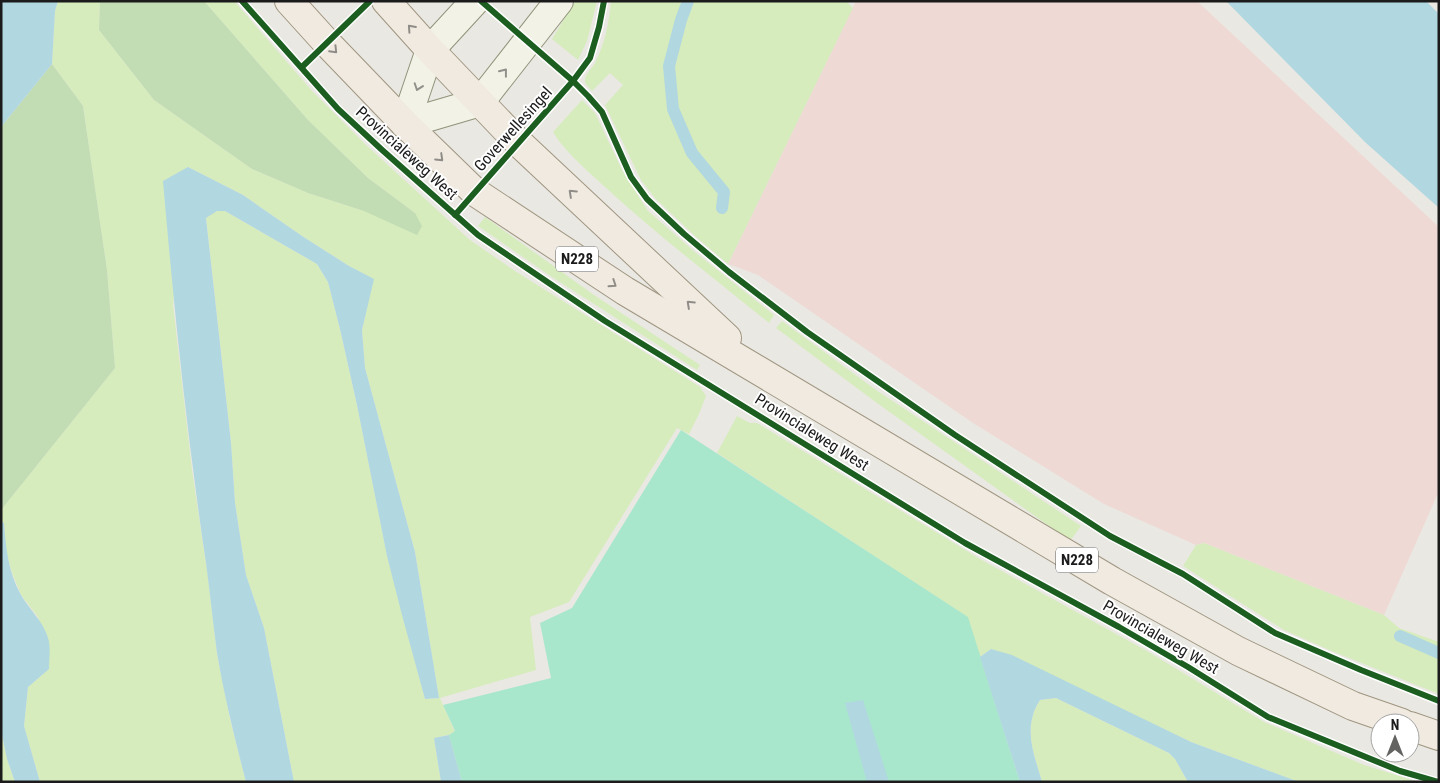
<svg xmlns="http://www.w3.org/2000/svg" width="1440" height="783" viewBox="0 0 1440 783" font-family="'Roboto Condensed',sans-serif">
  <style>
    .commercial { fill: #eed9d5 }
    .grass { fill: #d6ecbd }
    .forest { fill: #c2dcb4 }
    .pitch { fill: #a9e7cd }
    .water { fill: #b1d7e1 }
    .lines { fill: none; stroke-linecap: round; stroke-linejoin: round }
    .stream { stroke: #b1d7e1; stroke-width: 12 }
    .secondary-casing { stroke: #91937a; stroke-width: 30 }
    .primary-casing { stroke: #9f9580; stroke-width: 30 }
    .secondary { stroke: #f2f2e7; stroke-width: 28 }
    .primary { stroke: #f0eae1; stroke-width: 28 }
    .cycleway-casing { stroke: #fff; stroke-width: 9 }
    .cycleway { stroke: #1b5e20; stroke-width: 6 }
    .oneway { stroke: #908d88 }
    .oneway2 { stroke: #91918b }
    .labels { text-anchor: middle; dominant-baseline: central; stroke-width: 4; stroke-linejoin: round; paint-order: stroke }
    .shield { fill: #fff; stroke: #5f5f5f; stroke-width: 1 }
    .shield-label { font-size: 15px; font-weight: bold; fill: #1b1b1b }
    .street-label { font-size: 16px; fill: #1b1b1b; stroke: #fff }
  </style>
  <rect width="100%" height="100%" fill="#eae8e2"/>
  <path class="commercial" d="M856,1H1197L1439,227V491L1384,615L1204,543L1196,545L1104,504L973,423L758,275L728,264Z"/>
  <g class="grass">
    <path d="M58,1H100L99,30L154,100L252,169L308,193L364,211L415,213L368,178L308,120L204,1H234L313,92L366,145L470,240L515,271L700,387L706,396L699,414L689,434L677,428L569,602L530,617L536,670L440,698L455,732L462,782L448,735L434,738L441,782H294L264,628L246,575L235,503L231,443L206,217L217,211H225L317,264L328,282L340,329L357,405L387,555L425,699L439,698L415,552L365,368L362,330L373,279L349,266L302,236L243,195L188,167L173,305L192,470L208,577L217,654L230,719L246,782H40L24,726L28,687L49,669L38,617L21,595L12,573L6,552L4,523L1,522V510L115,368L107,270L83,106L52,64L55,11Z"/>
    <path d="M575,1H597L587,41L578,60L552,39Z"/>
    <path d="M611,1H846L853,8L728,264L695,236L655,198L641,180L605,105L623,85L610,73L592,91L585,83C584,74 591,70 595,63C605,43 609,23 611,1Z"/>
    <path d="M582,100L595,113L623,172L648,211L696,253L774,315L769,323C714,278 657,235 605,187C589,172 564,151 553,132Z"/>
    <path d="M485,217L594,295L700,365L697,370L552,277L478,226Z"/>
    <path d="M782,321L876,390L1081,526L1070,541L877,403L776,328Z"/>
    <path d="M737,416L750,423H757L980,559L1147,651L1264,722L1364,765L1418,782H1299L1191,742L991,649L980,657L967,617L717,453Z"/>
    <path d="M1204,543L1384,615L1399,628L1439,642V694L1334,652L1284,630L1183,566L1196,545Z"/>
    <path d="M1056,698L1169,753L1175,759L1188,782H1042C1036,760 1026,738 1033,715C1034,710 1037,705 1040,700Z"/>
    <path d="M1,730L7,759L15,782H1Z"/>
  </g>
  <g class="forest">
    <path d="M100,1H204L308,120L368,178L415,213L422,226L417,235L364,211L308,193L252,169L154,100L99,30Z"/>
    <path d="M52,64L83,106L107,270L115,368L1,510V127Z"/>
  </g>
  <path class="pitch" d="M681,430L968,617L1020,782H462L449,735L455,731L443,705L551,678L540,623L572,608Z"/>
  <g class="water">
    <path d="M1,1H58L55,11L52,64L1,127Z"/>
    <path d="M1226,1H1426L1439,14V208L1366,143Z"/>
    <path d="M188,167L243,195L302,236L349,266L374,279L362,330L365,368L415,552L439,698L425,699L402,615L387,556L357,405L340,329L328,282L317,264L225,211H217L206,218L231,443L235,503L246,575L264,628L294,782H246C235,739 224,696 217,653C213,623 210,593 206,563C187,436 174,309 163,181Z"/>
    <path d="M1,522L4,523C6,548 8,572 21,595C29,609 43,621 48,638C51,647 49,659 49,669L28,687L24,726L40,782H15L7,759L1,730Z"/>
    <path d="M991,649L1012,655L1191,742L1299,782H1188L1175,759L1169,753L1056,698L1040,700C1037,705 1034,710 1033,715C1026,738 1036,760 1042,782H1020L980,657Z"/>
    <path d="M863,700L889,782H867L845,703Z"/>
    <path d="M449,735L462,782H441L434,738Z"/>
  </g>
  <g class="lines">
    <g class="stream">
      <path d="M688,1L681,20L669,66L673,109L692,153L724,192L722,208"/>
      <path d="M1400,636L1439,653"/>
    </g>
    <defs>
      <g id="secondary">
        <path d="M405,124L480,102L559,1"/>
        <path d="M405,124L430,50L475,1"/>
      </g>
      <g id="primary">
        <path d="M289,1L327,43L405,124L475,192L625,291L1112,581L1238,651L1353,706L1402,723"/>
        <path d="M386,1L430,50L519,143L727,338"/>
        <path d="M1410,726L1439,736"/>
      </g>
    </defs>
    <use href="#secondary" class="secondary-casing"/>
    <use href="#primary" class="primary-casing"/>
    <use href="#secondary" class="secondary"/>
    <use href="#primary" class="primary"/>
    <defs>
      <g id="cycleway">
        <path d="M242,1L338,109L381,149L478,235L605,321L965,543L1119,627L1188,667L1268,717L1400,771L1438,782"/>
        <path d="M481,1L573,81L588,96L602,112L631,177L647,199L684,234L729,272L807,332L955,435L1110,536L1183,574L1275,633L1361,670L1439,701"/>
        <path d="M302,67L370,1"/>
        <path d="M455,215L573,81L590,58L599,27L604,1"/>
      </g>
    </defs>
    <use href="#cycleway" class="cycleway-casing"/>
    <use href="#cycleway" class="cycleway"/>
  </g>
  <defs><path id="oneway-chevron" d="M-2-3.5L2.5 0L-2 3.5" fill="none" stroke-width="1.6" stroke-linecap="round" stroke-linejoin="round" transform="scale(1.25)"/></defs>
  <g class="oneway">
    <use href="#oneway-chevron" transform="translate(411 28) rotate(-132)"/>
    <use href="#oneway-chevron" transform="translate(334 50) rotate(46)"/>
    <use href="#oneway-chevron" transform="translate(440 158) rotate(44)"/>
    <use href="#oneway-chevron" transform="translate(572 193) rotate(-137)"/>
    <use href="#oneway-chevron" transform="translate(613 284) rotate(34)"/>
    <use href="#oneway-chevron" transform="translate(690 304) rotate(-137)"/>
  </g>
  <g class="oneway2">
    <use href="#oneway-chevron" transform="translate(504 72) rotate(-52)"/>
    <use href="#oneway-chevron" transform="translate(418 87) rotate(109)"/>
  </g>
  <g class="labels">
    <g class="shield">
      <rect x="556" y="246.5" width="42" height="25" rx="4"/>
      <rect x="1056" y="547.5" width="42" height="25" rx="4"/>
    </g>
    <g class="shield-label">
      <text x="577" y="259">N228</text>
      <text x="1077" y="560">N228</text>
    </g>
    <g class="street-label">
      <text transform="translate(513 129) rotate(-48)">Goverwellesingel</text>
      <text transform="translate(407 153) rotate(42)">Provincialeweg West</text>
      <text transform="translate(812 432) rotate(32)">Provincialeweg West</text>
      <text transform="translate(1161 637) rotate(30)">Provincialeweg West</text>
    </g>
  </g>
  <rect width="1440" height="783" fill="none" stroke="#1b1b1b" stroke-width="5"/>
  <g transform="translate(1395 738)"><circle r="24" fill="#ffffff" stroke="#a4a4a4"/>
  <path d="M0-4L9 19L0 12L-9 19Z" fill="#636361"/>
  <text y="-8" font-size="14" font-weight="bold" text-anchor="middle" fill="#1b1b1b">N</text>
  </g>
</svg>
